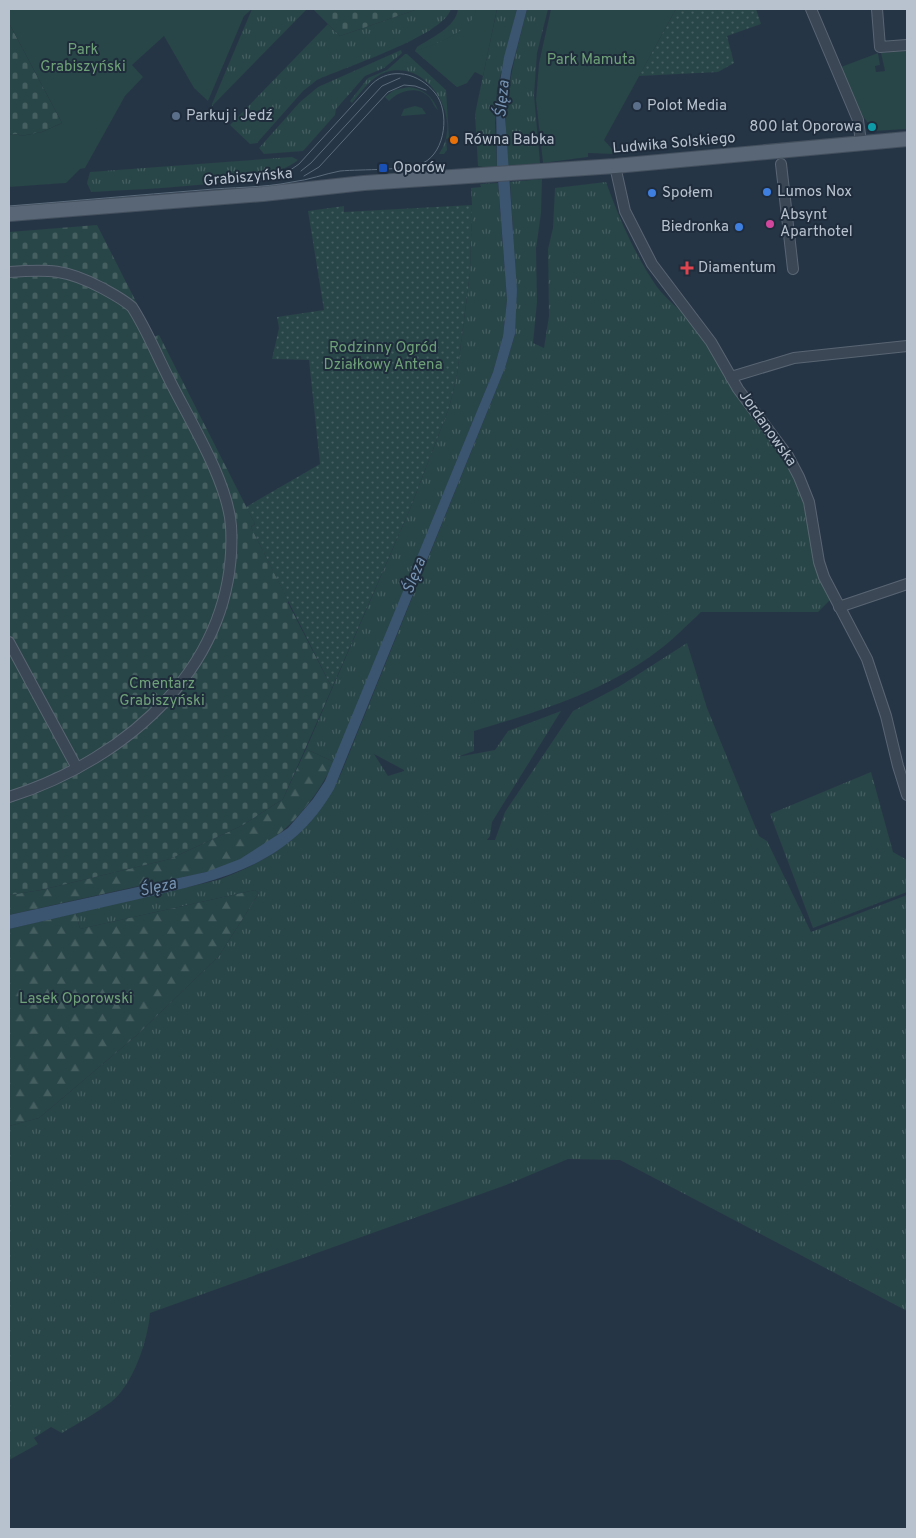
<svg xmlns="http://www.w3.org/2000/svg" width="916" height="1538" viewBox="0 0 916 1538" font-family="Overpass,sans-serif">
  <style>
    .grass { fill: url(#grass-tufts); fill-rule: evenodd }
    .forest { fill: url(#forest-firs) }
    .cemetery { fill: url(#cemetery-stones) }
    .park { fill: #284547 }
    .garden { fill: url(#garden-dots) }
    .water { fill: #3b546f }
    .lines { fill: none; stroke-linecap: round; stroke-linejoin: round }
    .minor-casing { stroke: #596572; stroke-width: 12 }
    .major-casing { stroke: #44505e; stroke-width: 16 }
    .minor { stroke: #3b4755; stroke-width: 10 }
    .major { stroke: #596675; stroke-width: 14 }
    .tram { stroke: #5c6b7c; stroke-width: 1 }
    .service-dot { fill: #5c6f8a; stroke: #1f2c3b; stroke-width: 2 }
    .culture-dot { fill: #0f9aa8; stroke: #1f2c3b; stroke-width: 2 }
    .food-dot { fill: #e8710a; stroke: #1f2c3b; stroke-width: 2 }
    .transit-dot { fill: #1a4fb4; stroke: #1f2c3b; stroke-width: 2 }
    .shop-dot { fill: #3f7fe0; stroke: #1f2c3b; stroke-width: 2 }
    .hotel-dot { fill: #d1479c; stroke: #1f2c3b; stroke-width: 2 }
    .health-dot { fill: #e0444e; stroke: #1f2c3b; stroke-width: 2 }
    .labels { text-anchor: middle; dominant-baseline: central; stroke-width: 4; stroke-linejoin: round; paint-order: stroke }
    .park-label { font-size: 15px; fill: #6ea177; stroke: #1f2c3b }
    .poi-label { font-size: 15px; fill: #b8c2ce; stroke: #1f2c3b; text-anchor: start }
    .street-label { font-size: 15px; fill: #b8c2ce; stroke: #1f2c3b }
    .water-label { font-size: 16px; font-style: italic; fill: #7794b3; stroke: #1f2c3b }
  </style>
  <defs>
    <pattern id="grass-tufts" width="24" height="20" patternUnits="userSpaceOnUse" patternTransform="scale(1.25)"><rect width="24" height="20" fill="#284547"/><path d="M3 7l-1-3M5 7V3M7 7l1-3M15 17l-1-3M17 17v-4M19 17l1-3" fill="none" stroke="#455e60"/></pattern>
    <pattern id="forest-firs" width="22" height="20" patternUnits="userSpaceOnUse" patternTransform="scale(1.25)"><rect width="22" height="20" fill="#284547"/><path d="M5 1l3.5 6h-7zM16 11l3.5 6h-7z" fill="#455e60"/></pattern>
    <pattern id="cemetery-stones" width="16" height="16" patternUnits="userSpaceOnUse" patternTransform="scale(1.25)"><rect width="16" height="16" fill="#284547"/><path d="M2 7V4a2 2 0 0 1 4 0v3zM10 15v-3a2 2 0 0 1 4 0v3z" fill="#455e60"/></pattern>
    <pattern id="garden-dots" width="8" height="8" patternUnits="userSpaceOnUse" patternTransform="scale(1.25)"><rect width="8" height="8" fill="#284547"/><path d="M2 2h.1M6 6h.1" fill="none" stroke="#455e60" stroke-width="1.8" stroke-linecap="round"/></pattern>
  </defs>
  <rect width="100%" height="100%" fill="#263546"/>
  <g class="grass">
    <path d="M252,9H307L212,106V104Z"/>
    <path d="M418,9H451C443,36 345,67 317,80L303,91L257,143L250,144L230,125L328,24L340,36Z"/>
    <path d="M458,9H476L478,31L467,83L457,87L415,51L417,47C431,38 456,27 458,9Z"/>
    <path d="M497,9H517L497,89L495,123L497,167L487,168L478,166L475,114Z"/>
    <path d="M527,9H548L537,53L534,95L540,163L508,166C501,105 512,68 527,9Z"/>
    <path d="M401,50L402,53L384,68L365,76L336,109L335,115L303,151L264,154L259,148L300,102L318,87Z"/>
    <path d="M405,54H407L446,90L449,138L446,139L447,150L444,154H439C464,120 429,59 386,72C371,77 361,92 352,103L350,101L368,78L387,70Z"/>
    <path d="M409,87C424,89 432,96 438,110C433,106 433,101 429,97C417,85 399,91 389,101L385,97L394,90Z"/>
    <path d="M415,106L422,108L426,114L401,116L404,109Z"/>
    <path d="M292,157L298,160C270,186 134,189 91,192L87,183L90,172Z"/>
    <path d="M542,179L541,213L536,249L537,302L533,343L544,348L549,316L548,249L553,228L555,188L606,182C619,218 635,255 657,287C667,300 681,310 691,323C709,346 721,372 737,396C752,420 773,439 787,463C812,505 808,557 830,600L818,612H701C687,625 674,639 659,650C606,691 538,712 474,731V751L457,757L495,750L508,731L561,711L492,822L490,836L487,840H495L505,812L573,711L620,686L687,643L707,708L759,836L767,841L811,932L907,895V1311L620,1160L568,1159L506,1185L150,1313C148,1340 133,1385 111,1402C95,1414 78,1423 62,1433L51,1427L34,1438L38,1444L9,1460V1126L39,1118L137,1035L219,956L259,893L255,890L80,929L76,913L218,880C277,858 315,830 342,771L505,368L515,334L513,230L510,182ZM374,754L404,770V771L388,776Z"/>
    <path d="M498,183L507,300L503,336L493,372L334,762L306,749L410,509L449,408L457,375L470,273L472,205L471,188L481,187L480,184Z"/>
    <path d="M871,772L893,852L907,860V892L813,928L770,814Z"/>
  </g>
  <g class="forest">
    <path d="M306,749L334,762C309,815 264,857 206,872C184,878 161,881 139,886C95,896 52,905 9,915V895L41,890L170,859L243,825L283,799Z"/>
    <path d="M255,890L259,893L219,956L137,1035L39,1118L9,1126V929L76,913L80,929Z"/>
  </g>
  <g class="cemetery">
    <path d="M313,9H418L340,36Z"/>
    <path d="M9,23L62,123L42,132L21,136L18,134L9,135Z"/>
    <path d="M97,225L154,337L159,335L255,524L251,527L288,600V603L332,688L283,799L243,825L170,859L41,890L9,895V232Z"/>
  </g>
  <g class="park">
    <path d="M9,9H252L244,16L208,101L194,88L164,36L132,65L143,77L125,96L85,168L80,169L66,183L9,187V135L18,134L21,136L42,132L62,123L9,23Z"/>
    <path d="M476,9H497L483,76L475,72L467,83L457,87L415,51C433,46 475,30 476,9Z"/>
    <path d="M551,9H676L604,140L612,149L613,154L588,153V157L543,163L536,100L539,63Z"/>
    <path d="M907,51V129L874,131L862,115L841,67L878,53L880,65L875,66L876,72L885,71L881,53Z"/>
  </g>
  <g class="garden">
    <path d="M676,9H756L761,24L727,36L734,63L718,72L639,76Z"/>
    <path d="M472,205L470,273L457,375L449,408L410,509L332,688L251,527L255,524L246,507L320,464L309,360L272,359L279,328L277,317L324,310L308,211L344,206V212Z"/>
  </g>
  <path class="water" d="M517,9H527L511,71L505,114L517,290L515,334L505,368L334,789C289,867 220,880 139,899C95,909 52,919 9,929V915L206,872L240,859L288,828L313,799L325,781L493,372L503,336L507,300L497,167L496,106L504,57Z"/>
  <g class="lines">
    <defs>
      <g id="minor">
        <path d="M811,9L858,120L861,142"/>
        <path d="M877,9L880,47L907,45"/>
        <path d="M781,164L793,269"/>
        <path d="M615,166L625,211L652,264L711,342L738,389L788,456L799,477L809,502L819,562L824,577L867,659L886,716L898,766L907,795"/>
        <path d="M9,272C49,269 66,269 102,288C113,294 123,299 132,307C147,330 157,356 170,381C190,421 228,482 231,526C239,663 128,759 9,797"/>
        <path d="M731,377L794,358L907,346"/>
        <path d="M839,607L907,584"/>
        <path d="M9,642L77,768"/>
      </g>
      <path id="major" d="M9,214L263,194L364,183L615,166L907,139"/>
    </defs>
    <use href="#minor" class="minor-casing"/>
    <use href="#major" class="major-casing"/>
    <use href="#minor" class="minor"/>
    <use href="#major" class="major"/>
    <g class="tram">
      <path d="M301,171L311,163L382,86L400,78"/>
      <path d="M304,176L319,167L388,92L404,85L415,86L426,90"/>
      <path d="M9,206C73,201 137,195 202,190C231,187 263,188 292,182C309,180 324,174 340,171C363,169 404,171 423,163C446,152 450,111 435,93C419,73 391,66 372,84L299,164L289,171L257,181"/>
    </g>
  </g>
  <g class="service-dot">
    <circle cx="637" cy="106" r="5"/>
    <circle cx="176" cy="116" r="5"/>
  </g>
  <circle class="culture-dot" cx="872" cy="127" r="5"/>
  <circle class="food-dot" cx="454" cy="140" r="5"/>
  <rect class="transit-dot" x="378" y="163" width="10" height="10" rx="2.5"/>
  <g class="shop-dot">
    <circle cx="767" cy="192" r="5"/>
    <circle cx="652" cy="193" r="5"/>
    <circle cx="739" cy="227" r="5"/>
  </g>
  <circle class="hotel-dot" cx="770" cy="224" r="5"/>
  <path class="health-dot" d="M684.5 260.5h5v5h5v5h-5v5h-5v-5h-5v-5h5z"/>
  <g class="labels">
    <g class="park-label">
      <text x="83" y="50">Park<tspan x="83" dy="17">Grabiszyński</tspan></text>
      <text x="591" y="60">Park Mamuta</text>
      <text x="383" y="348">Rodzinny Ogród<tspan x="383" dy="17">Działkowy Antena</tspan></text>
      <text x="162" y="684">Cmentarz<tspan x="162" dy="17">Grabiszyński</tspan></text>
      <text x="76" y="999">Lasek Oporowski</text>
    </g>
    <g class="poi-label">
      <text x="647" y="106">Polot Media</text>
      <text x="186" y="116">Parkuj i Jedź</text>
      <text x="862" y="127" text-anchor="end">800 lat Oporowa</text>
      <text x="464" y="140">Równa Babka</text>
      <text x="393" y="168">Oporów</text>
      <text x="777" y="192">Lumos Nox</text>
      <text x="662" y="193">Społem</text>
      <text x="780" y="215">Absynt<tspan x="780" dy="17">Aparthotel</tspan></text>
      <text x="729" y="227" text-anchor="end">Biedronka</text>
      <text x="698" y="268">Diamentum</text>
    </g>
    <g class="street-label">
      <text transform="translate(674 144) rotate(-5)">Ludwika Solskiego</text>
      <text transform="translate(248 178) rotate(-5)">Grabiszyńska</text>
      <text transform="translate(767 429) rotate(55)">Jordanowska</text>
    </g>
    <g class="water-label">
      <text transform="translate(503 99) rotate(-85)">Ślęza</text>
      <text transform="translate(415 576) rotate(-68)">Ślęza</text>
      <text transform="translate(158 888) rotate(-13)">Ślęza</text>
    </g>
  </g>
  <rect width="916" height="1538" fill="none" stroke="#b8c2ce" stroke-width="20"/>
</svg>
